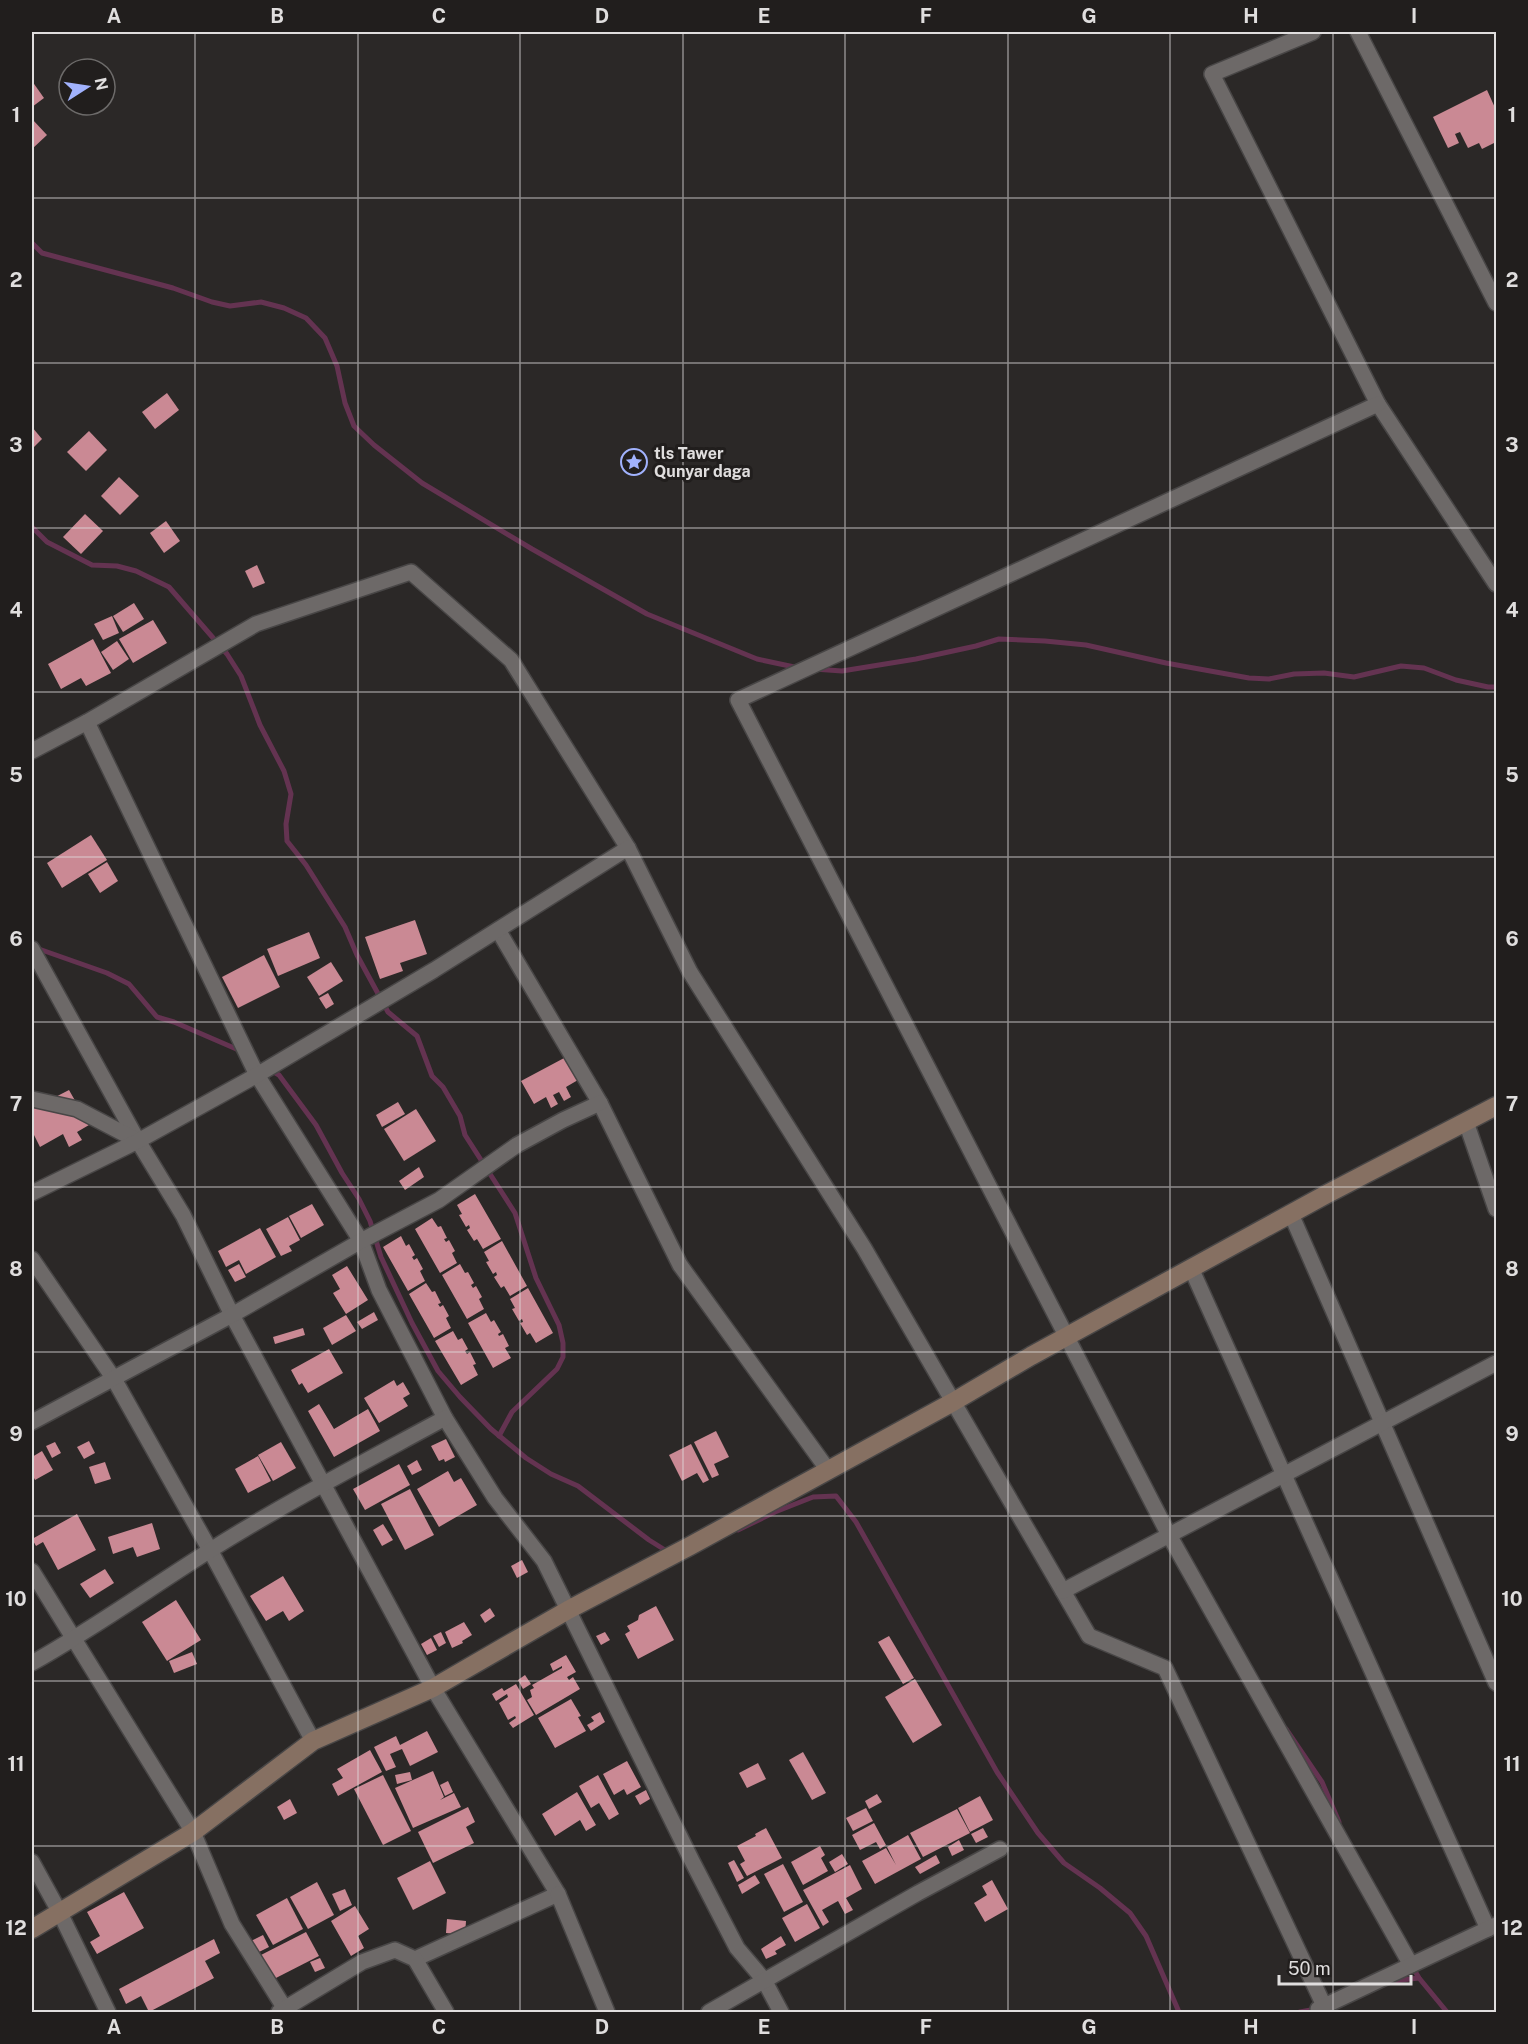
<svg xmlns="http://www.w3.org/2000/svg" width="1528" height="2044" viewBox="0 0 1528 2044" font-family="'Public Sans',sans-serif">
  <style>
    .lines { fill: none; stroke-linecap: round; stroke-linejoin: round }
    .stream { stroke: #643351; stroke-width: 5 }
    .building { fill: #ca8994 }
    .street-casing { stroke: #484646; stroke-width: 18 }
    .secondary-casing { stroke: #484646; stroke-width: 21 }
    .street { stroke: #6d6968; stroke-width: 15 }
    .secondary { stroke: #867062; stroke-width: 18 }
    .grid { fill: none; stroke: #e0dede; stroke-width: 1.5; stroke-opacity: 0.55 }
    .labels { text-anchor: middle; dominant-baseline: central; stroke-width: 6; stroke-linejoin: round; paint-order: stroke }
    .poi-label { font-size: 16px; font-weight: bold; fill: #e0dede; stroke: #211e1d; text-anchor: start }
    .neatline { fill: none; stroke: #e0dede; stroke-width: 2 }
    .grid-label { font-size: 20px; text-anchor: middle; font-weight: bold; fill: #e0dede }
  </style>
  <rect width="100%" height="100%" fill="#2b2827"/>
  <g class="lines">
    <g class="stream">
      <path d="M32,243L42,253L173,288L212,302L230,306L261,302L284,308L306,318L325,338L337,366L345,403L354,426L374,445L422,483L532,549L647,614L757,659L799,668"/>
      <path d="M32,527L47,542L92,565L117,566L136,571L169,587L227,654L241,676L260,725L284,771L291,794L286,824L287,841L306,865L345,927L357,955L388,1012L417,1036L432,1076L443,1087L460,1116L465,1135L515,1213L536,1278L559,1325L563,1343V1357L557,1369L512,1412L499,1436"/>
      <path d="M814,669L842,671L916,659L976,646L999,639L1045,641L1086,645L1166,663L1249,678L1269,679L1294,674L1324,673L1354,677L1401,666L1424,668L1456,680L1488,687H1496"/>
      <path d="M36,948L107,973L129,984L157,1017L174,1022L241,1051"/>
      <path d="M272,1071L279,1075L316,1125L342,1173L359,1199L370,1221L381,1257L412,1323L438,1371L460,1397L491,1429L526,1458L551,1474L578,1486L649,1540L665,1550H669"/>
      <path d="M738,1530L775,1512L813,1497L836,1496L856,1522L997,1772L1038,1833L1064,1863L1100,1888L1130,1913L1146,1936L1179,2012"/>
      <path d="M1286,1729L1322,1782L1339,1822"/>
      <path d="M1412,1966L1419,1978L1447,2012"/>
      <path d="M1392,1981L1419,1978"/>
      <path d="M1300,2012L1316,2009"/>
    </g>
  </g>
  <g class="building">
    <path d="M32,81L44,98L32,107Z"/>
    <path d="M1487,90L1496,110V142L1482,149L1479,143L1468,148L1460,132L1455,134L1459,143L1448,148L1433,117Z"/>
    <path d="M32,119L47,135L32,149Z"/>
    <path d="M167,393L179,410L155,429L142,412Z"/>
    <path d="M32,427L42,439L32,449Z"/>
    <path d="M89,431L107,450L86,471L67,452Z"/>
    <path d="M119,477L139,496L120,515L101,496Z"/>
    <path d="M85,514L103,531L81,554L63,537Z"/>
    <path d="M166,521L180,541L164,553L150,533Z"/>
    <path d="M257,565L265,583L253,588L245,571Z"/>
    <path d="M134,603L144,619L123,632L113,616Z"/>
    <path d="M112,616L119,633L103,640L94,624Z"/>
    <path d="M153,620L167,643L133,663L119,639Z"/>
    <path d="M93,639L111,673L86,686L81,678L61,689L48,664Z"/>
    <path d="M117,641L129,659L113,670L101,652Z"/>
    <path d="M91,835L107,860L62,888L47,863Z"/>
    <path d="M107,862L118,881L100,893L88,874Z"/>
    <path d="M415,920L427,954L400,963L403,971L380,979L365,937Z"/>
    <path d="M309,932L320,958L278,976L267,949Z"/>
    <path d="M264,955L280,987L238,1008L222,977Z"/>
    <path d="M331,962L343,981L319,996L307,977Z"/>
    <path d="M328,993L334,1004L326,1009L319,998Z"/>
    <path d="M566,1057L578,1080L566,1087L571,1097L564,1101L559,1092L553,1095L558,1104L551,1108L546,1097L534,1104L521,1081Z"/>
    <path d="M69,1090L89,1125L77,1132L82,1140L69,1147L63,1134L40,1147L32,1131V1109Z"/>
    <path d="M398,1102L405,1114L382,1127L376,1115Z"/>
    <path d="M416,1109L436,1141L404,1161L384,1129Z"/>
    <path d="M419,1167L424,1177L405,1190L399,1181Z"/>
    <path d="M475,1194L501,1239L483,1249L477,1239L474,1241L467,1230L470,1228L469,1225L466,1227L459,1215L462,1214L457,1205Z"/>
    <path d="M312,1204L324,1225L301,1238L289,1216Z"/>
    <path d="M288,1217L300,1240L289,1246L292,1251L281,1256L266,1229Z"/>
    <path d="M432,1218L438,1227L441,1226L447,1238L444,1239L446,1242L449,1240L455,1251L452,1253L457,1263L440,1273L415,1229Z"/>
    <path d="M260,1228L276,1257L246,1274L239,1260L226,1267L218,1251Z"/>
    <path d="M401,1236L406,1246L409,1244L415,1255L412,1257L414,1260L417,1258L423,1269L420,1271L425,1281L408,1291L383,1247Z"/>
    <path d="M502,1241L527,1286L510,1296L504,1286L501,1288L494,1277L497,1275L496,1272L493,1274L486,1262L489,1261L484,1252Z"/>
    <path d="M239,1264L246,1277L235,1282L228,1270Z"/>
    <path d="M460,1264L465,1273L468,1272L474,1283L471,1285L473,1288L476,1286L482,1297L479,1299L484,1309L467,1319L442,1275Z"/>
    <path d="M347,1266L368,1300L346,1314L333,1293L340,1289L332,1275Z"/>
    <path d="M426,1283L432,1292L435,1291L441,1303L438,1304L440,1307L443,1305L449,1316L446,1318L451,1328L434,1338L409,1294Z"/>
    <path d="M528,1288L553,1333L536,1343L530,1333L527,1335L520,1323L523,1322L522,1319L519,1321L512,1309L515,1308L510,1299Z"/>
    <path d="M374,1312L378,1320L362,1329L357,1322Z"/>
    <path d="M486,1313L491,1322L494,1320L501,1332L498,1334L499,1336L503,1334L509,1346L505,1348L511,1358L493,1368L468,1323Z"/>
    <path d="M346,1315L356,1331L332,1345L323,1328Z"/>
    <path d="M303,1328L305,1335L275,1344L273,1337Z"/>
    <path d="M453,1331L458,1340L462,1338L468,1349L465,1351L467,1354L470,1352L476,1364L473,1365L478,1375L461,1385L435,1341Z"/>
    <path d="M329,1349L343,1373L308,1393L302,1383L299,1385L291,1370Z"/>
    <path d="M394,1380L397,1386L403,1382L410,1394L403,1398L408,1406L379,1423L364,1398Z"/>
    <path d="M319,1404L334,1429L368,1409L380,1431L334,1457L308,1411Z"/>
    <path d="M716,1431L729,1457L714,1464L719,1475L712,1478L694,1442Z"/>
    <path d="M446,1439L455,1457L445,1462L444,1459L439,1461L431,1446Z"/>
    <path d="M89,1441L95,1453L84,1459L77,1447Z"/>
    <path d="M55,1442L61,1453L52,1458L46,1446Z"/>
    <path d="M281,1442L296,1468L273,1481L258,1455Z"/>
    <path d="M691,1444L709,1480L703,1483L697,1473L682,1481L669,1455Z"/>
    <path d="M42,1451L53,1470L35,1480L32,1474V1457Z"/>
    <path d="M258,1456L271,1481L248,1493L235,1469Z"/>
    <path d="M417,1460L422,1470L412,1475L407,1466Z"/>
    <path d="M105,1462L111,1479L95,1484L89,1467Z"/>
    <path d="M399,1464L410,1485L365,1510L353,1489Z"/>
    <path d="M448,1471L454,1482L461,1478L477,1505L439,1527L417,1489Z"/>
    <path d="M410,1489L434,1535L405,1550L381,1504Z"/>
    <path d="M77,1514L96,1550L58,1570L43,1542L36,1546L32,1539Z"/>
    <path d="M152,1523L160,1549L137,1557L133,1547L113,1554L108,1537Z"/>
    <path d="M383,1524L393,1540L382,1546L373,1530Z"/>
    <path d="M522,1560L528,1572L517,1578L511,1566Z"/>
    <path d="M105,1569L114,1583L90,1598L80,1584Z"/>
    <path d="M283,1576L304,1611L289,1621L283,1611L266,1621L250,1596Z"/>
    <path d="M176,1600L201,1640L167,1661L142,1622Z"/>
    <path d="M656,1606L674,1640L638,1659L625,1634L630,1631L627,1626L638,1620L639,1615Z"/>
    <path d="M490,1608L495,1616L485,1623L480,1615Z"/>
    <path d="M464,1622L472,1635L462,1641L463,1643L452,1648L445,1632Z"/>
    <path d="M441,1632L446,1643L439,1647L433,1636Z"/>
    <path d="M605,1632L610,1640L601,1645L596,1636Z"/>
    <path d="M889,1636L914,1678L903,1684L878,1642Z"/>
    <path d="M431,1638L437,1650L427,1655L421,1644Z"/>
    <path d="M192,1652L197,1664L174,1673L169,1661Z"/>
    <path d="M566,1655L576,1672L567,1677L569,1680L573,1677L580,1689L536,1715L527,1700L532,1697L530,1690L534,1688L532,1685L562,1668V1666L553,1671L550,1664Z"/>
    <path d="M525,1675L531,1684L523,1689L518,1680Z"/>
    <path d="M915,1679L942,1725L913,1743L885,1697Z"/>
    <path d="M516,1684L534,1715L513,1728L509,1723L516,1718L515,1716L508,1720L499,1703L508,1697L507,1694L496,1701L492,1694L502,1688L504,1691Z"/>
    <path d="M571,1699L581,1716L578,1717L586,1731L555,1748L538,1718Z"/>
    <path d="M600,1712L605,1722L591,1731L587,1725L594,1721L591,1717Z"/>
    <path d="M427,1731L438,1752L410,1766L402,1749L390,1754L396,1767L386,1771L374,1747L396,1736L400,1745Z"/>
    <path d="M370,1750L382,1772L338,1796L332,1784L343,1778L337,1769Z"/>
    <path d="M803,1752L826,1793L812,1800L789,1760Z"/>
    <path d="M627,1761L641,1787L627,1795L624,1789L614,1795L603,1774Z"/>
    <path d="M758,1763L766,1779L747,1788L739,1773Z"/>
    <path d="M433,1771L444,1797L440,1800L454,1793L461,1807L413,1828L395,1788Z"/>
    <path d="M410,1772L412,1780L397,1784L395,1775Z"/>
    <path d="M383,1775L411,1831L383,1845L354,1789Z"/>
    <path d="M598,1775L619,1814L609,1820L599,1803L591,1808L579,1786Z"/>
    <path d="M448,1781L453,1792L445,1796L440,1785Z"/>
    <path d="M646,1790L650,1799L640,1805L635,1796Z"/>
    <path d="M577,1792L596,1825L586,1831L580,1820L555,1836L542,1814Z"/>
    <path d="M877,1794L882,1802L869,1809L865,1801Z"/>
    <path d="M980,1796L993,1820L970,1832L958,1808Z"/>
    <path d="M290,1799L297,1813L284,1820L277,1807Z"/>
    <path d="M468,1807L475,1822L466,1827L474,1843L433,1863L418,1832Z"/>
    <path d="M866,1808L873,1821L853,1831L846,1818Z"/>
    <path d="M957,1809L970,1833L923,1857L910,1833Z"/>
    <path d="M874,1823L886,1845L880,1849L876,1842L860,1850L852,1835Z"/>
    <path d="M766,1828L782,1858L747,1876L740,1864L745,1861L737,1846L756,1836L755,1834Z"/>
    <path d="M983,1828L988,1837L976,1843L971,1834Z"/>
    <path d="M908,1835L921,1859L875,1884L862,1861L886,1848L896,1865L887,1847Z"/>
    <path d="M959,1840L964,1850L952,1856L948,1847Z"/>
    <path d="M820,1846L825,1855L821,1858L828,1871L803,1885L791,1862Z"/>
    <path d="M842,1854L848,1864L835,1872L829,1862Z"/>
    <path d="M936,1855L940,1863L920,1874L915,1867Z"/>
    <path d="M734,1860L744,1878L737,1882L728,1863Z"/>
    <path d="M430,1861L446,1893L413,1910L397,1878Z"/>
    <path d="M783,1864L803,1902L784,1912L764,1874Z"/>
    <path d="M850,1865L862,1889L846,1898L853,1910L845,1914L838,1901L822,1910L829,1922L823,1926L803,1890Z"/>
    <path d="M755,1875L760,1883L742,1894L738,1885Z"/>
    <path d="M992,1880L1008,1909L985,1922L974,1903L987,1895L982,1886Z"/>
    <path d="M317,1882L334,1915L308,1929L290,1897Z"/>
    <path d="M345,1889L352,1905L340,1911L332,1894Z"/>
    <path d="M124,1892L144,1928L97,1954L90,1942L100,1936L87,1912Z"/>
    <path d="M287,1898L303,1929L273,1945L256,1915Z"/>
    <path d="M807,1904L820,1928L795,1942L782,1918Z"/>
    <path d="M355,1906L369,1929L358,1936L364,1948L351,1956L331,1921Z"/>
    <path d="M447,1919L466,1921L465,1935L446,1933Z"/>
    <path d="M306,1932L319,1956L272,1980L259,1956Z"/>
    <path d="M263,1935L269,1947L257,1953L251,1941Z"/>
    <path d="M781,1936L786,1945L775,1951L777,1954L766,1959L761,1949Z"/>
    <path d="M214,1939L220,1953L205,1961L214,1978L149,2012L141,1996L126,2004L119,1989Z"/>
    <path d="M320,1958L325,1968L315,1972L310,1962Z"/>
  </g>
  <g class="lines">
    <defs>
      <g id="street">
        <path d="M1313,32L1212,74L1378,404L1496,584"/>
        <path d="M1358,32L1496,303"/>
        <path d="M1378,404L738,700L1169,1535L1411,1965"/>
        <path d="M87,722L257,1075L361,1241L379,1290L445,1418L495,1498L544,1561L692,1861L737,1948L764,1980L781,2012"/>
        <path d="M32,751L87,722L256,624L411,572L511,660L628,848L690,972L864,1248L1089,1636L1165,1668L1327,2012"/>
        <path d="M498,930L600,1103L680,1265L828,1470"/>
        <path d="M32,949L138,1141L183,1215L232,1315L433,1688L558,1894L415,1959"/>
        <path d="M32,1099L77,1109L138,1141"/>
        <path d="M1466,1122L1496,1209"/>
        <path d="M32,1193L138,1141L257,1075L434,970L628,848"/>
        <path d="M1291,1214L1496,1683"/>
        <path d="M32,1259L114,1379L210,1550L313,1741"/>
        <path d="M1191,1268L1488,1929"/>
        <path d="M32,1422L232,1315L361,1241L439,1200L517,1145L563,1120L600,1103"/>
        <path d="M32,1571L193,1832L232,1924L287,2012"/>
        <path d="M1063,1591L1496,1363"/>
        <path d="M32,1663C93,1629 150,1588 209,1551C285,1503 366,1461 445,1418"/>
        <path d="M32,1862L60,1913L108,2012"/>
        <path d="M558,1894L607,2012"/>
        <path d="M1318,2009L1496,1925"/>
        <path d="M279,2012L362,1962L395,1950L415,1959L446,2012"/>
        <path d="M709,2012L918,1893L1000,1849"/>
      </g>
      <path id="secondary" d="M32,1929L193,1832L313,1741L433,1688L568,1610L690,1546L953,1402L1031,1356L1325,1195L1496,1106"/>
    </defs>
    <use href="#street" class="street-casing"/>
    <use href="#secondary" class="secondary-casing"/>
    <use href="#street" class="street"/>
    <use href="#secondary" class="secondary"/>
  </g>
  <path class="grid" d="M195,32V2012M358,32V2012M520,32V2012M683,32V2012M845,32V2012M1008,32V2012M1170,32V2012M1333,32V2012M32,198H1496M32,363H1496M32,528H1496M32,692H1496M32,857H1496M32,1022H1496M32,1187H1496M32,1352H1496M32,1516H1496M32,1681H1496M32,1846H1496"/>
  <defs>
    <symbol id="sight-ring" viewBox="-11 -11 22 22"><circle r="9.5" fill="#211e1d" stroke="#a1b2fd" stroke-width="1.5"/><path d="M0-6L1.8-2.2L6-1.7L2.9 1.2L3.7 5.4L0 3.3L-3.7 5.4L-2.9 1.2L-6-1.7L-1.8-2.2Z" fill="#a1b2fd"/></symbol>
  </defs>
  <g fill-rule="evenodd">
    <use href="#sight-ring" x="619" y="447" width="30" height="30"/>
  </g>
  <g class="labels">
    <g class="poi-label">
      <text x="654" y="453">tls Tawer<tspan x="654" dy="18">Qunyar daga</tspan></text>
    </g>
  </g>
  <rect width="1528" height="2044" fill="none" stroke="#211e1d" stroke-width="66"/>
  <g transform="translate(87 87) rotate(78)"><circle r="28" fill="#211e1d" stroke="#6d6b6a" stroke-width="1.5"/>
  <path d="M0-4.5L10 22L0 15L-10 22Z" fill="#a1b2fd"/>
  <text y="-9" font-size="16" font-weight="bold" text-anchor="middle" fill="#e0dede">N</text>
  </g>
  <path d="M1279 1975v9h132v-9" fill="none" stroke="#e0dede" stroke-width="3"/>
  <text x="1288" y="1975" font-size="18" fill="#e0dede" stroke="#211e1d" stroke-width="4.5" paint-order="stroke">50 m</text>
  <rect x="33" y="33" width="1462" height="1978" class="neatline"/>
  <g class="grid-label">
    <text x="114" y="23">A</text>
    <text x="277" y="23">B</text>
    <text x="439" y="23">C</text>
    <text x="602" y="23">D</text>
    <text x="764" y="23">E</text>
    <text x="926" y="23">F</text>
    <text x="1089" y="23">G</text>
    <text x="1251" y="23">H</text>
    <text x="1414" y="23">I</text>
    <text x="16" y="122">1</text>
    <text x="1512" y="122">1</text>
    <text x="16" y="287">2</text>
    <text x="1512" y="287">2</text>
    <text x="16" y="452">3</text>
    <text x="1512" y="452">3</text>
    <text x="16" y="617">4</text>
    <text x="1512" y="617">4</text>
    <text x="16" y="782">5</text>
    <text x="1512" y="782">5</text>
    <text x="16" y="946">6</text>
    <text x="1512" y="946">6</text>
    <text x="16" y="1111">7</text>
    <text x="1512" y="1111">7</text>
    <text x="16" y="1276">8</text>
    <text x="1512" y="1276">8</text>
    <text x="16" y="1441">9</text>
    <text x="1512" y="1441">9</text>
    <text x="16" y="1606">10</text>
    <text x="1512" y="1606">10</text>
    <text x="16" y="1771">11</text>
    <text x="1512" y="1771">11</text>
    <text x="16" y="1935">12</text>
    <text x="1512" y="1935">12</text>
    <text x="114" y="2034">A</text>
    <text x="277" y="2034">B</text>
    <text x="439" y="2034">C</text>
    <text x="602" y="2034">D</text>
    <text x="764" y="2034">E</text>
    <text x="926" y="2034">F</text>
    <text x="1089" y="2034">G</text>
    <text x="1251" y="2034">H</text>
    <text x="1414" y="2034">I</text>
  </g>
</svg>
